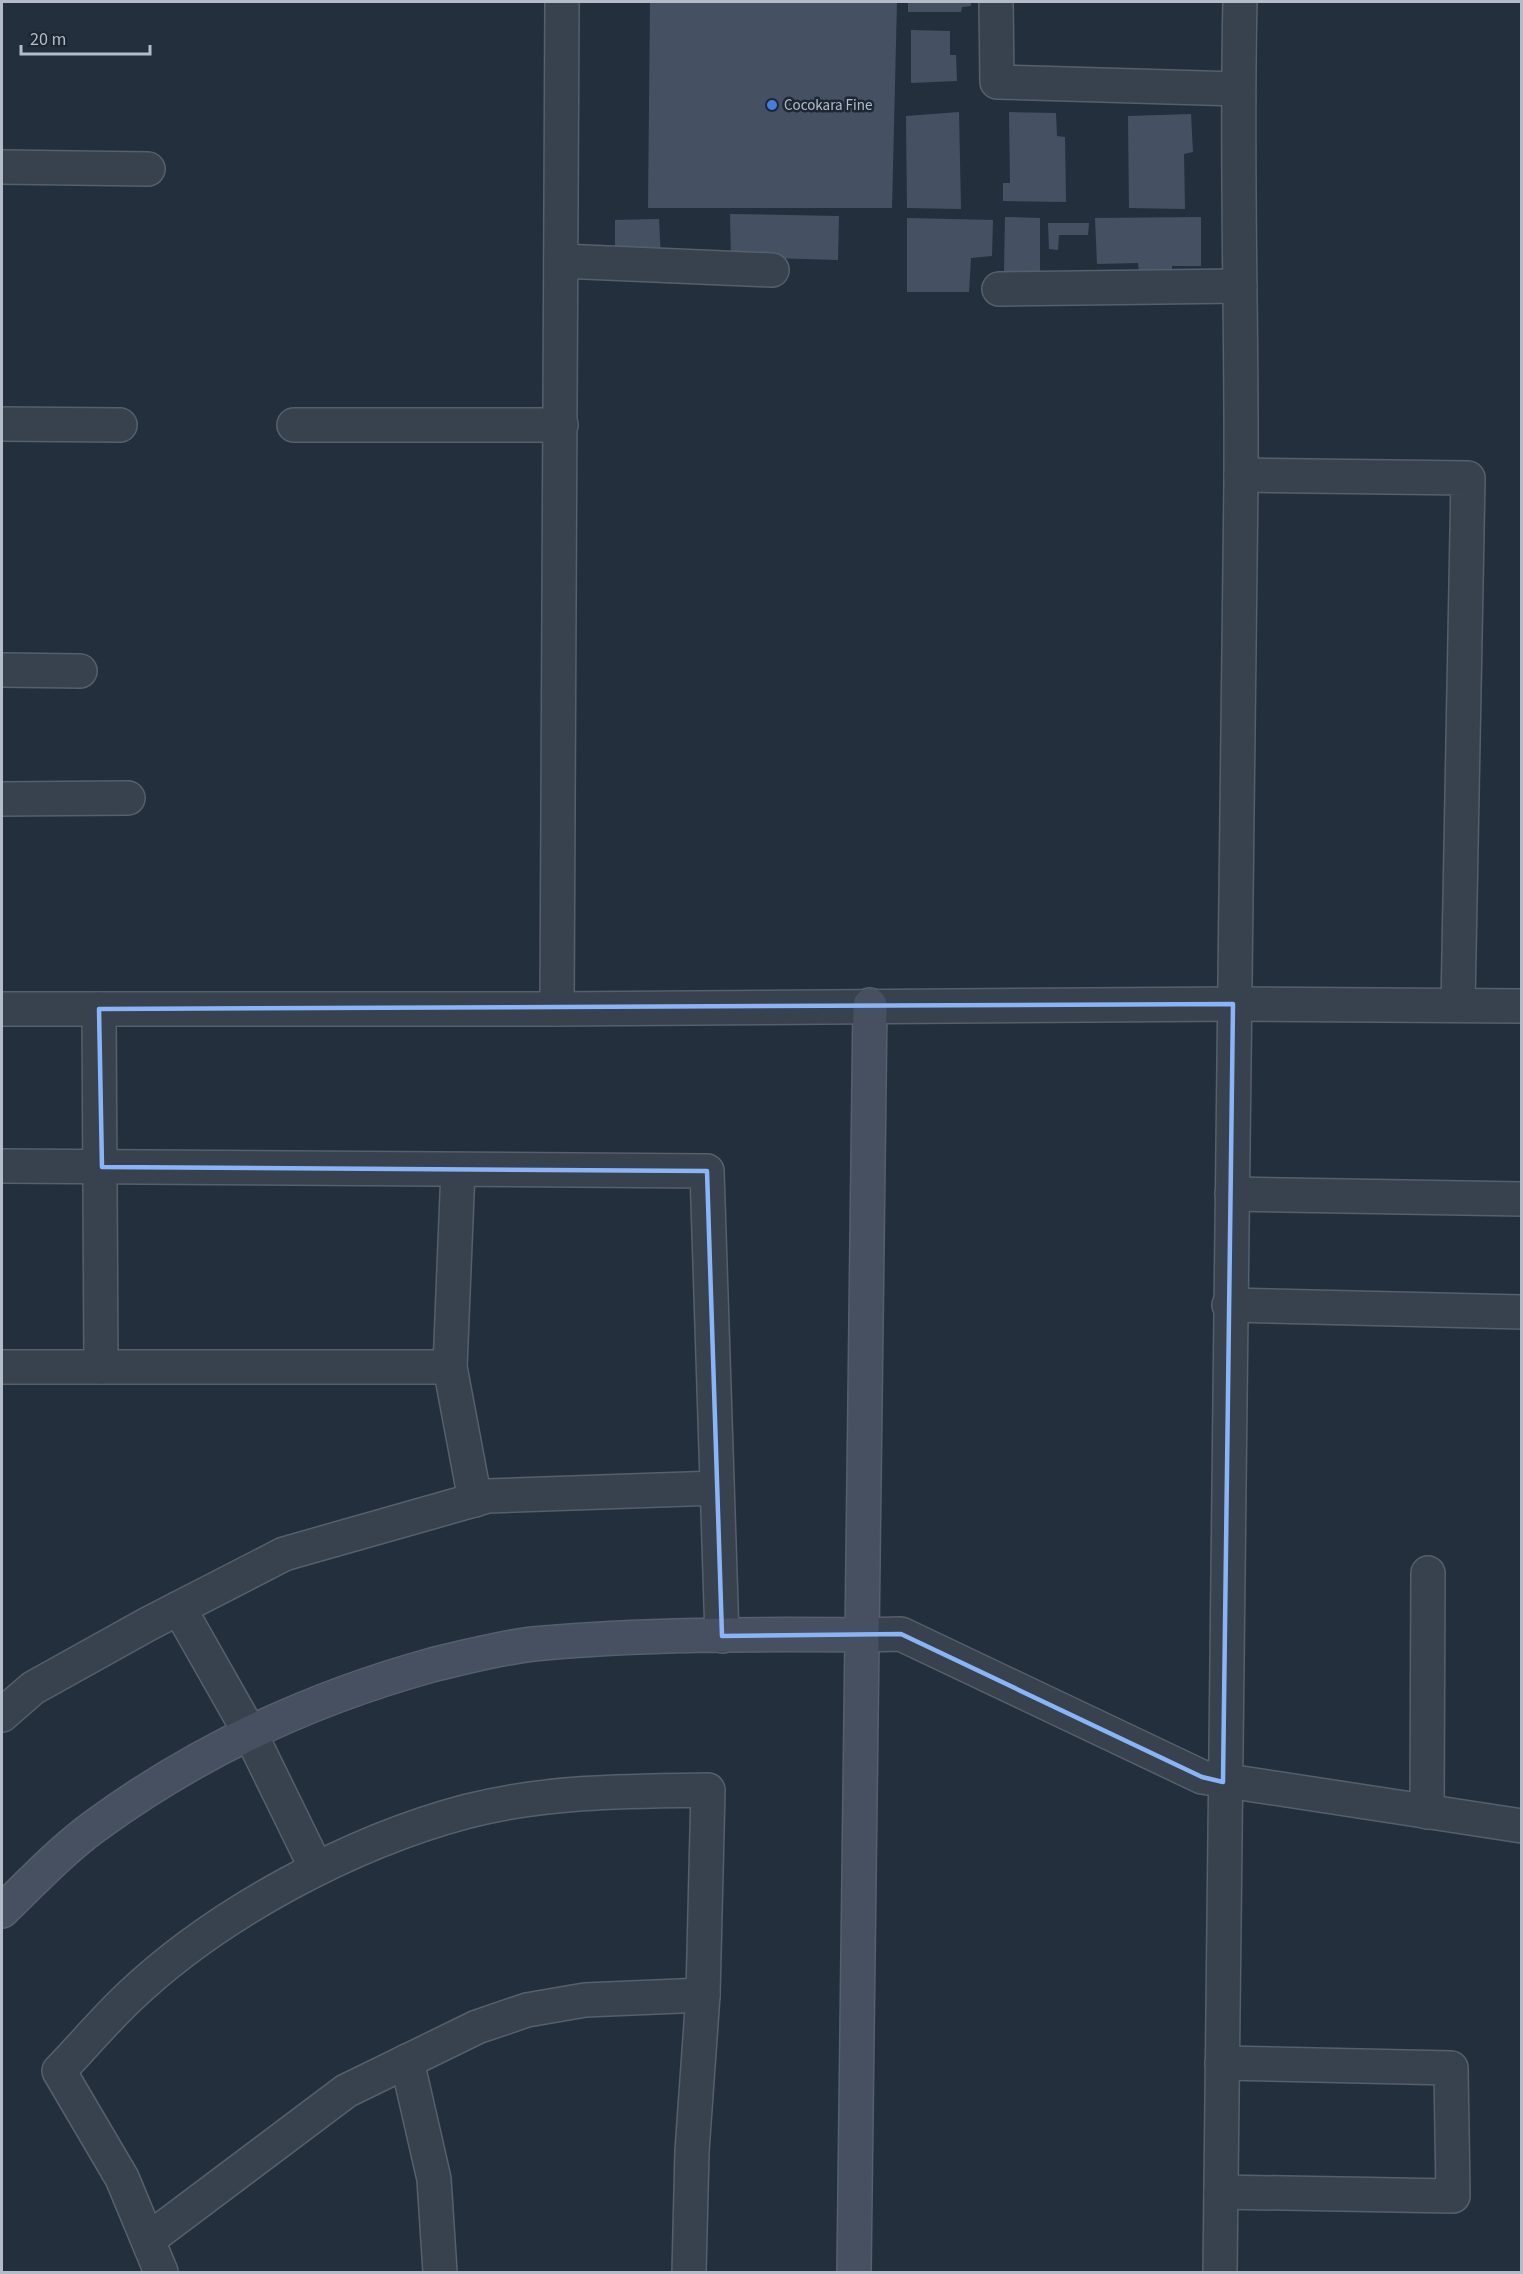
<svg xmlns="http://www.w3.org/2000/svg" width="1523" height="2274" viewBox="0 0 1523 2274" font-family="'Source Sans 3',sans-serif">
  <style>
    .building { fill: #455162 }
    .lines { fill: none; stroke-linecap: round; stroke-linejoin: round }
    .street-casing { stroke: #565f6c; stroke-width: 36 }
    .secondary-casing { stroke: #565f6c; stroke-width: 36 }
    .street { stroke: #38414e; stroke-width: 33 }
    .secondary { stroke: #465061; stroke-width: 33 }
    .marked { fill: none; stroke: #8ab4f8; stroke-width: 4.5; stroke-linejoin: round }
    .shop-dot { fill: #3f7fe0; stroke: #1d2633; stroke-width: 2 }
    .labels { text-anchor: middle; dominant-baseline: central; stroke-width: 5; stroke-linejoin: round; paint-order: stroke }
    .poi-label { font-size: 15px; fill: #b4bcc9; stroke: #1d2633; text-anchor: start }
  </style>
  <rect width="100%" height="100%" fill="#242f3e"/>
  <g class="building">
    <path d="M650,2H897L892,208H648Z"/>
    <path d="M908,2H971V6L962,7L961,12H908Z"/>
    <path d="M911,30L950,31V55H956L957,81L911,83Z"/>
    <path d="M959,112L961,209L907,208L906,116Z"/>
    <path d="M1009,112L1056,113L1057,136L1065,137L1066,202L1003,201V183H1010Z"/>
    <path d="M1191,114L1193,152L1184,154L1185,209L1129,208L1128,116Z"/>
    <path d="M730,214L839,216L838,260L731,257Z"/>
    <path d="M1005,217L1040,218V272H1004Z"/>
    <path d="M1201,217V266H1172V271H1139L1138,263L1097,264L1095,218Z"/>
    <path d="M907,218L993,220L992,256L971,258L969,292H907Z"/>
    <path d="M659,219L661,259L615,256V220Z"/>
    <path d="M1048,223H1089L1088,235H1059L1058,250L1049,249Z"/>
  </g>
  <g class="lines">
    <defs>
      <g id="street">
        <path d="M996,2L997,82L1238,89"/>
        <path d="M2,167L148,169"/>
        <path d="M561,261L772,270"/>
        <path d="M999,289L1240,286"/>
        <path d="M2,424L120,425"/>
        <path d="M294,425H561"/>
        <path d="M1241,475L1468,478L1458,1005"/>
        <path d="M2,670L80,671"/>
        <path d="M2,799L128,798"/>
        <path d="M2,1009H557L1233,1004L1522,1006"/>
        <path d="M99,1009L101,1367"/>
        <path d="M557,1009L562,2"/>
        <path d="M2,1166L707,1171L722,1636"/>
        <path d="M1232,1194L1522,1199"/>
        <path d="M1229,1305L1522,1312"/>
        <path d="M2,1367H450L458,1170"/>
        <path d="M450,1367L475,1500"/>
        <path d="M179,1608L250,1733L316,1868"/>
        <path d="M862,1635L901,1634L1202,1777L1522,1826"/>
        <path d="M2,1715L33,1688L148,1624L284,1554L488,1496L717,1488"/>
        <path d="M1427,1812L1428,1573"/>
        <path d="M407,2061L434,2179L440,2272"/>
        <path d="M1221,2192L1453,2196L1451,2068L1222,2063"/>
        <path d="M149,2239L346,2091L477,2027L527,2010L585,2000L703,1995"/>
        <path d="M161,2272L122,2178L59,2071C82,2047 104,2021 128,1998C216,1914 350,1842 468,1811C546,1791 628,1791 708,1790L703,1995L692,2151L689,2272"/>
        <path d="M1220,2272C1224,1675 1236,1078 1241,481C1242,321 1236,161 1240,2"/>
      </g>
      <g id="secondary">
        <path d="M2,1911C32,1882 62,1850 95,1826C196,1752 312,1698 432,1665C465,1657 499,1648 533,1644C642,1634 753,1634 862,1635"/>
        <path d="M854,2272L870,1005"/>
      </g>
    </defs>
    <use href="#street" class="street-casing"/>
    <use href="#secondary" class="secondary-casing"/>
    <use href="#street" class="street"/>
    <use href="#secondary" class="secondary"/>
  </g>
  <path class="marked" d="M1233,1004L1223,1782L1202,1777L901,1634L722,1636L707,1171L102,1167L99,1009Z"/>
  <circle class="shop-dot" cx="772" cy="105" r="6"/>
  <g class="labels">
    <g class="poi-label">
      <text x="784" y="105">Cocokara Fine</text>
    </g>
  </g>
  <rect width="1523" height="2274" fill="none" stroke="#b4bcc9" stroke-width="6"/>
  <path d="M21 45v9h129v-9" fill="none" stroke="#b4bcc9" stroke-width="3"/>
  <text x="30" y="45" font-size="18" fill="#b4bcc9" stroke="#1d2633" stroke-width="4.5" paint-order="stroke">20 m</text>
</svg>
